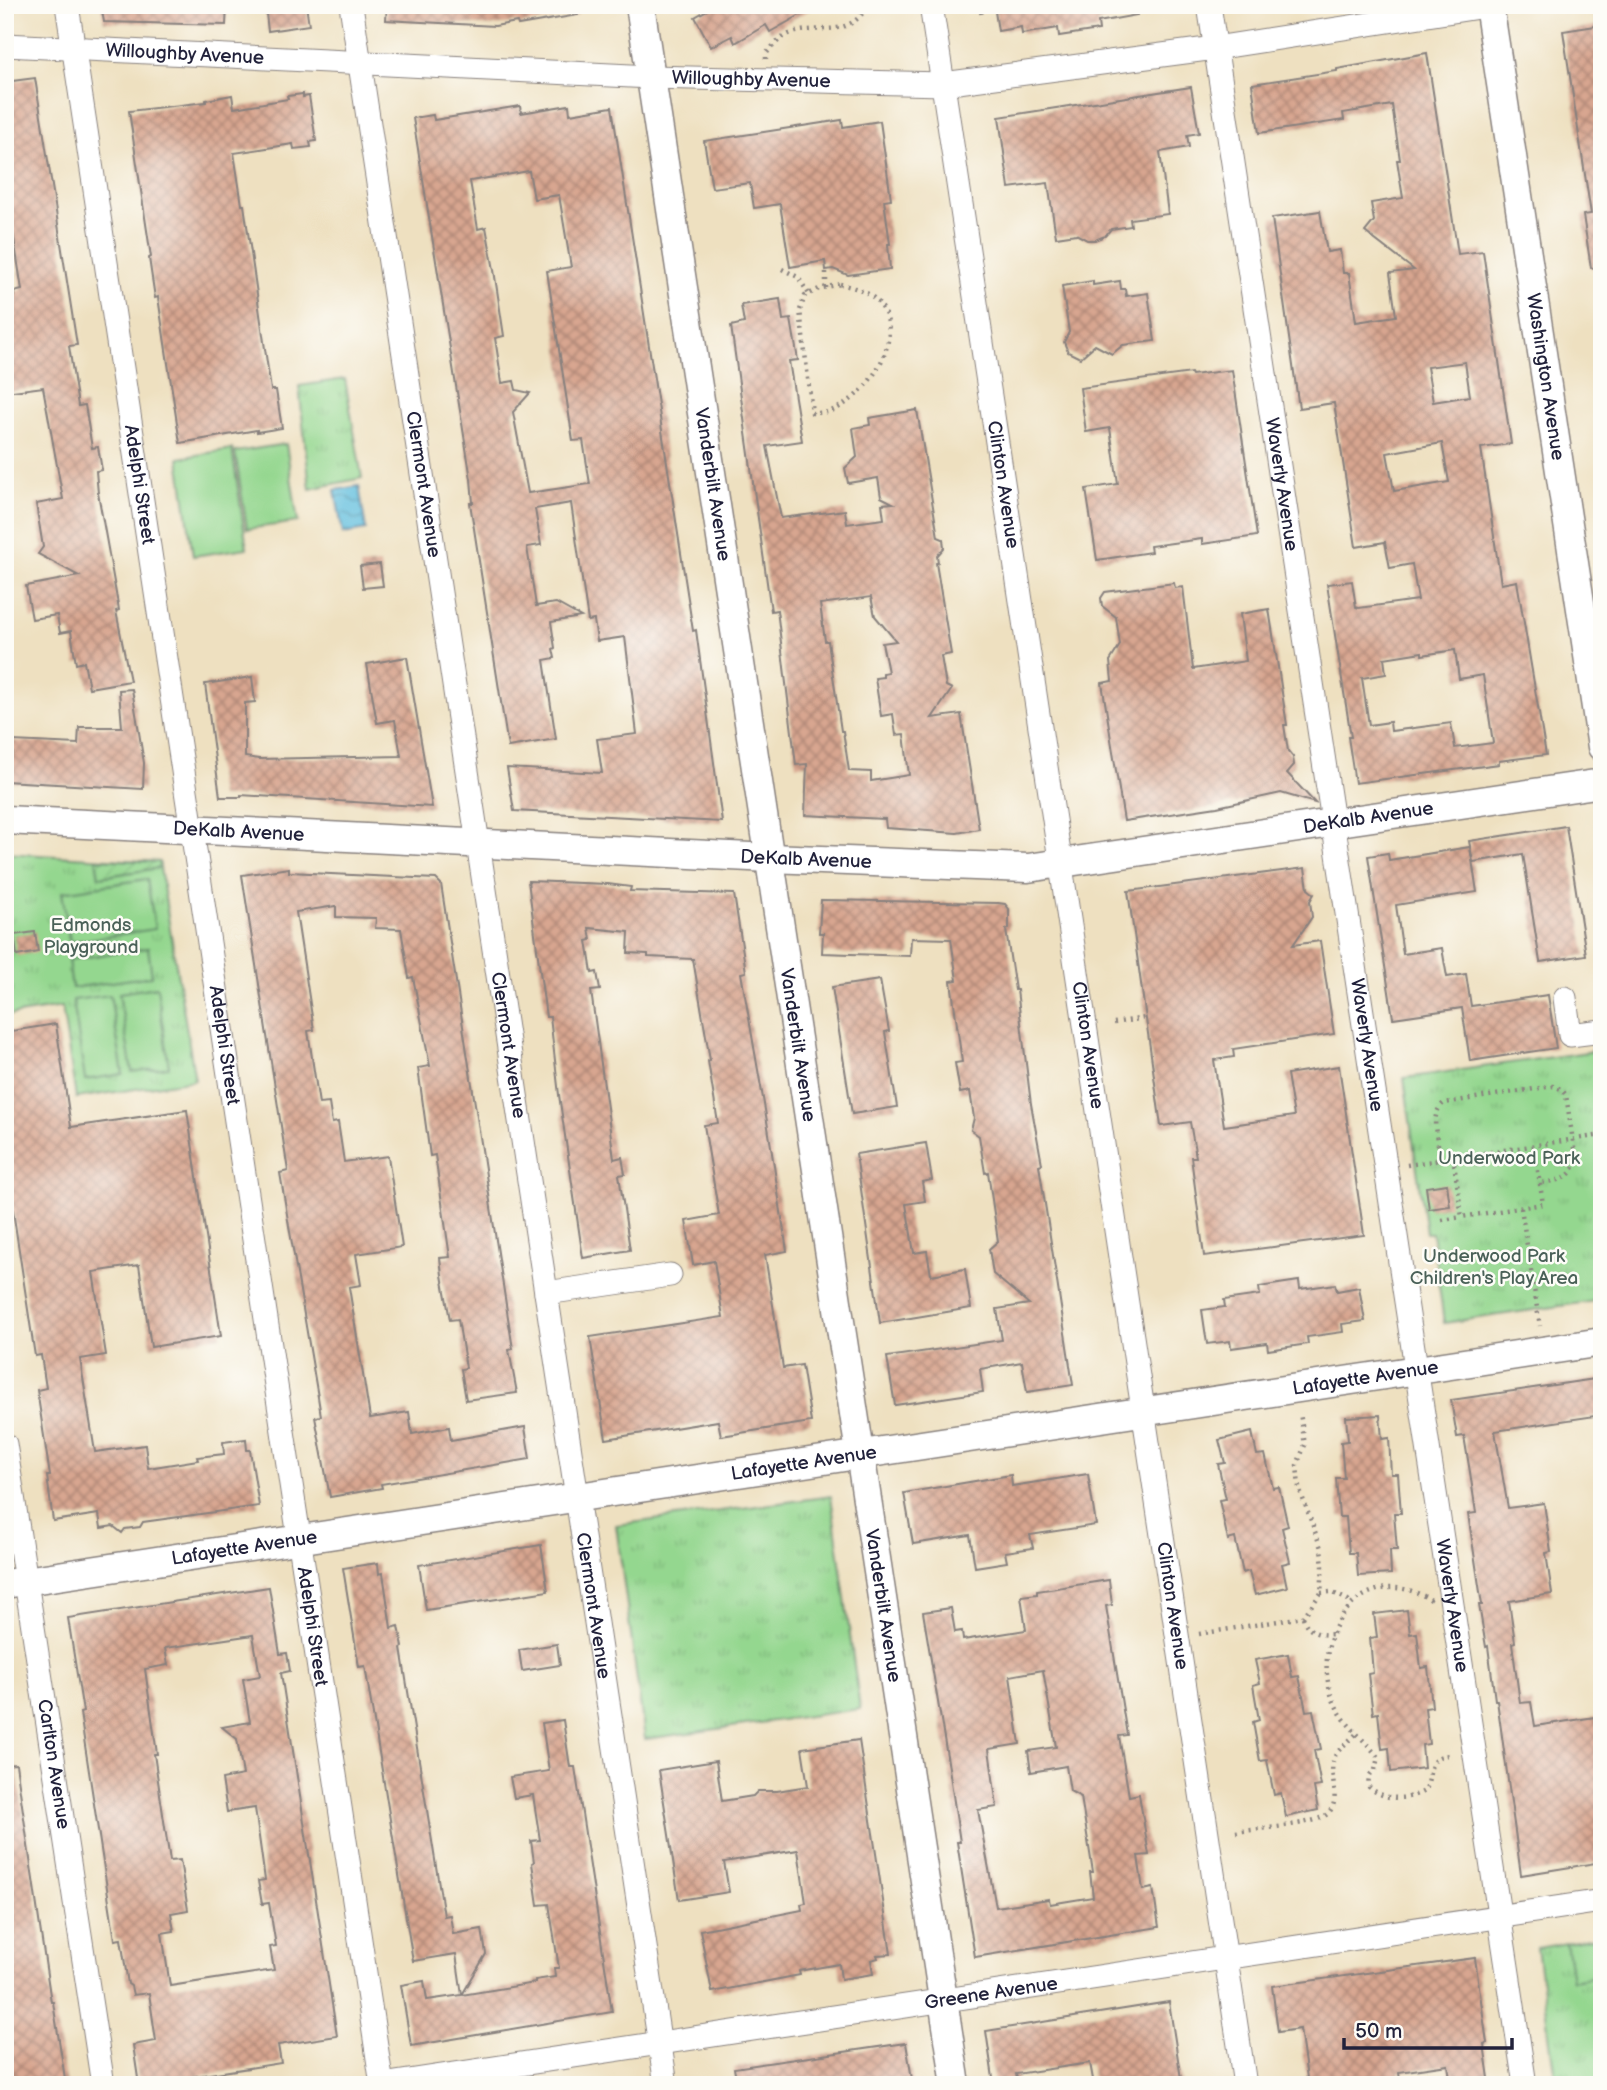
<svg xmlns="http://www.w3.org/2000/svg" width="1607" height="2090" viewBox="0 0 1607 2090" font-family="'Balsamiq Sans',sans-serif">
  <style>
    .park { fill: url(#park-tufts); stroke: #5b7c65; stroke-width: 2 }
    .garden { fill: url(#garden-furrows); stroke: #5b7c65; stroke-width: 2 }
    .pitch { fill: #94d78f; stroke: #5b7c65; stroke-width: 2 }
    .water { fill: url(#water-waves); stroke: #40708c; stroke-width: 2 }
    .building { fill: url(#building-cross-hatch); fill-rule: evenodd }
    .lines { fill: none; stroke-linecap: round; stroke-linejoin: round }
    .minor-casing { stroke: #88817e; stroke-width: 25 }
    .major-casing { stroke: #88817e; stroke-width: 31 }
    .path { stroke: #88817e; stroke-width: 4.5; stroke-dasharray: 2 5; stroke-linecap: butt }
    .minor { stroke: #fff; stroke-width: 23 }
    .major { stroke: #fff; stroke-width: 28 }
    .labels { text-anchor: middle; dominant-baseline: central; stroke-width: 5; stroke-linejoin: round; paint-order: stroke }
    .street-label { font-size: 19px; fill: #22223b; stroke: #fdfcf7 }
    .park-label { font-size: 19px; fill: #4a6158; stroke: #fdfcf7 }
  </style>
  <defs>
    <pattern id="park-tufts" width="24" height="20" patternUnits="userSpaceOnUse" patternTransform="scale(1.75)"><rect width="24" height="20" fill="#94d78f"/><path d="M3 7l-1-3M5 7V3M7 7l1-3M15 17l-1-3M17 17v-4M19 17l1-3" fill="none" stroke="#7fb87c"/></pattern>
    <pattern id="garden-furrows" width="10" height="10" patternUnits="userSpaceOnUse" patternTransform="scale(1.75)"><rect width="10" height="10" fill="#94d78f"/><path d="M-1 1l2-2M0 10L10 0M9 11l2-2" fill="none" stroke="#7fb87c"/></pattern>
    <pattern id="water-waves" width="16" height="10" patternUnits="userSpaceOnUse" patternTransform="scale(1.75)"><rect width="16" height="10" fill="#5fbede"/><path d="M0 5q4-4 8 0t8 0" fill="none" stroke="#4e9ab5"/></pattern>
    <pattern id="building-cross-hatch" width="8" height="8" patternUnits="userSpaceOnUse" patternTransform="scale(1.75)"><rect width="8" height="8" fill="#d8a690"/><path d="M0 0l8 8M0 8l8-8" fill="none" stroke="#af8777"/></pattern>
  </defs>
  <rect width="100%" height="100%" fill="#fdfcf7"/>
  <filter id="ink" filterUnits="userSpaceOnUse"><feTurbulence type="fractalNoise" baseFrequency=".0143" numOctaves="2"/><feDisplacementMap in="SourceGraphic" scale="14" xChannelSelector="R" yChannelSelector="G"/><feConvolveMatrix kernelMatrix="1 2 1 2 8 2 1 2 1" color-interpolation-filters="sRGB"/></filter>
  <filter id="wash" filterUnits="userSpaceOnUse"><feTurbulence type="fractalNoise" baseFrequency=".00686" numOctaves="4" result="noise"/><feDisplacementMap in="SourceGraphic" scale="28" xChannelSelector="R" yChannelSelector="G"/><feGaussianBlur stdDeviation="1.57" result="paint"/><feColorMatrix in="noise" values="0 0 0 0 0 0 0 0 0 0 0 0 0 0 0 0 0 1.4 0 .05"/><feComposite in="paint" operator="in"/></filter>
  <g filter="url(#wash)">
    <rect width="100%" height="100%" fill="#eee0c0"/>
    <g class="park">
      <path d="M345,379L362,478L310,489L299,386Z"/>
      <path d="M5,853L159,862L195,1080L76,1098L62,1007L5,1016Z"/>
      <path d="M1602,1050V1300L1444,1323L1432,1233H1426L1404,1078Z"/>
      <path d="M831,1496L860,1709L645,1739L616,1525Z"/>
      <path d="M1602,1937V2085H1556L1537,1948Z"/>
    </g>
    <path class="garden" d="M96,859L159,862L160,868L99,877Z"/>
    <g class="pitch">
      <path d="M286,444L298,522L247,529L235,452Z"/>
      <path d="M232,449L247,548L193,556L179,458Z"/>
      <path d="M147,879L155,929L70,942L62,892Z"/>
      <path d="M148,948L152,976L72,988L68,960Z"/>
      <path d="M157,987L169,1067L132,1072L119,993Z"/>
      <path d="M110,995L123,1074L85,1080L73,1000Z"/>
      <path d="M1602,1937V1975L1572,1980L1566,1943Z"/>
    </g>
    <path class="water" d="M359,486L366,530L343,534L335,490Z"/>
    <g id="blocks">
      <g class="building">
        <path d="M101,5H227L226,25L104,22Z"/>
        <path d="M265,5H306L309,25L268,31Z"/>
        <path d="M387,5H577L578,15L518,25L517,22L495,26L386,20Z"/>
        <path d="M716,5H818L770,32L766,25L735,43L732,36L711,47L695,17Z"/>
        <path d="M994,5H1136L1137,15L1098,22L1099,30L1059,36L1058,28L1022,34L1021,27L998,31Z"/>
        <path d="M1602,25V267L1591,268L1583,215L1591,214L1563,31Z"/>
        <path d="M1427,53L1458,254L1483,251L1511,444L1481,448L1501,584L1517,581L1546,755L1499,761V764L1355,783L1348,737H1351L1327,584L1352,581L1356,607L1359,608L1418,600L1412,564L1390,568L1385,542L1356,547L1334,403L1299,408L1272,218L1320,211L1327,252L1340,250L1343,273H1349L1356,322L1396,316L1390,273L1414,270L1365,232L1374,221L1371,203L1403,198L1397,160H1400L1392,105L1343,113L1344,120L1259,133L1252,84L1337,71V69ZM1465,362L1470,396L1433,402L1427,367ZM1442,443L1449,482L1394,491L1387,453ZM1455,650L1459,679L1483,675L1493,743L1455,748L1451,723L1391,731L1390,722L1369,725L1362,678L1386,674L1384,658L1422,652V655Z"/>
        <path d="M35,78L77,345L69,346L78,406L85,405L92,448L98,447L102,470L96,471L98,493L119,610L116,611L130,681L89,688L84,662L76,664L71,631L60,633L57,615L32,619L26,586L79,576L38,554L43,547L36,504L63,499L43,387L5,392V297L14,296V292L22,290L5,180V167L13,166L5,114V82Z"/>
        <path d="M1191,87L1199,133L1187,135L1189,147L1160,152L1168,214L1130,219L1131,226L1111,229L1105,236L1095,240H1087L1076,234L1056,237L1048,183L1009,188L999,117Z"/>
        <path d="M303,94V97L309,96L316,141L310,142L311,147L294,149L293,144L234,153L242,205H244L271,390H276L282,428L257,432V430L180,443L158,297L155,298L149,258L151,257L129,111L206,102V100L232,95L234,108L288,99L287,96Z"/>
        <path d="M569,105L570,114L612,107L693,631L696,630L722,822L514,811L507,768L602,773L597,739L637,734L625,637L597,641L594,620L588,621L571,503L535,509L541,545L527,547L536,606L556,603L581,617L551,622L555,648L553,649L555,658L544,660L556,739L508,747L470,503H473L471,479L413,118L433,115L434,120L520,106L521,113ZM529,171L534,199L559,195L571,267L547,271L573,441L583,440L590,484L528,493L513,412L530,393L516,390L514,381L502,383L495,338L504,336L494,270L486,227L478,229L470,181Z"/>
        <path d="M842,120L843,127L880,121L891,199L884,200L890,244H888L890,269L848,275L833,269L826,270L825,261L790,267L780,204L754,208L750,183L712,188L704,141Z"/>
        <path d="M1093,281V285L1120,281L1121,289H1125L1126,296L1148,293L1155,341L1123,345L1112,354L1095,345L1080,358L1068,352L1064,342L1069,332L1062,286Z"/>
        <path d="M780,299L783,320L791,319L798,360L789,361L802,441L767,446L781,518L845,510L847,524L884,519L882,504L893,503L881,497L878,478L848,483L845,468L857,457L853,428L870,425L869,418L917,410L938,537L943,539L944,548L937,556L938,562L936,563L951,654L941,656L946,686L952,689L932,718L961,714L979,829L957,833L886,828L885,819L805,815L807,764L796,765L777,610L771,611L731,326L744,323L741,305ZM871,597L875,616L896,641L882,643L888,672L883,673V677L875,678L881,716L893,714L896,735L904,734L909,775L871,781V772L849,771L843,731H841L828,641H825L820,604Z"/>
        <path d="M1232,370L1257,536L1202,544V539L1150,546L1151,552L1097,560L1086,489L1118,484L1110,428L1086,432L1080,388L1191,373L1192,375Z"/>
        <path d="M380,564L383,586L363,588L360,566Z"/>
        <path d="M1174,583L1175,588L1183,587L1193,669L1246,661L1240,614L1269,609L1287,725H1284L1288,751L1293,757L1294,765L1287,773L1315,803L1281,793L1217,807L1124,821L1102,683L1112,681L1110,661L1120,645L1116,617L1102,606L1101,598L1105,592Z"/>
        <path d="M407,657L432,807L241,795V797H220L205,684L252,677L255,702L245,703V757L259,759L401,756L395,720L377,723L367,664Z"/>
        <path d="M132,689L144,763L143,789L5,781V755L13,754V741L78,744L79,727H122L119,690Z"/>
        <path d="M1566,826L1586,955L1540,962L1523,854L1473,862L1469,841Z"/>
        <path d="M1470,847L1477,892L1396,905L1403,954L1442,948L1447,977L1466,974L1471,1006L1548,995L1556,1048L1470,1061L1462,1008L1393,1018L1368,856L1388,853L1389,860Z"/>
        <path d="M289,868V872L436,879L441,884L509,1324L513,1349L509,1350L517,1393L466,1400L461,1369L466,1368L458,1319L450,1320L442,1275L440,1258L450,1257L435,1155L430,1156L418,1068L430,1066L413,977L409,978L401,929L375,928L376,918L336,917V906L296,912L314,1030L308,1031L319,1104L329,1103L332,1123L338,1122L344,1162L388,1156L402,1247L356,1254L361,1285L349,1287L370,1418L409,1412L412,1434L449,1427L451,1440L525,1427L530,1459L381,1484L382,1488L330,1497L315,1417L321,1416L318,1397L280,1173L288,1171L242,875Z"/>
        <path d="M1305,868L1308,889L1314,894L1310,901L1312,917L1293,945L1320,941L1334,1034L1233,1049L1234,1057L1214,1060L1224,1126L1294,1116L1287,1074L1339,1066L1364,1235L1204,1256L1191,1157H1196L1190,1122L1161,1126L1128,891Z"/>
        <path d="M528,881L608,884L631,887L630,891L734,894L746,972L741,973L768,1127L787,1251L765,1255L783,1368L802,1365L811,1422L721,1436L718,1421L606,1439L590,1337L723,1317L714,1261L693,1265L686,1221L719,1215L704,1125L718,1123L708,1061L710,1060L693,959L648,957V954L628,953L629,932L589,928L591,940L587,941L592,973L597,972L600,990L591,991L614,1159L622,1157L625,1174L619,1175L630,1250L583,1258L559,1095L550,1017H546Z"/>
        <path d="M821,900L998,903L1005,904L1009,909V929L1006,930L1015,990H1017L1031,1104L1042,1164L1039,1165L1073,1385L1027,1392L1022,1362L980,1369L983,1392L895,1405L887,1357L1002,1340L997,1309L1029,1304L993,1274L989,1249L998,1241L988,1172L985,1173L979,1136L971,1130L974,1118L970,1091L960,1093L955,1063L962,1062L951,981L957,980L951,939L911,938L910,956L822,953L823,933H819Z"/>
        <path d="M35,932L38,952L17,956L14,935Z"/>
        <path d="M880,980L889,1031L885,1032L897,1107L852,1114L832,987Z"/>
        <path d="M56,1024L71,1127L187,1110L221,1336L151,1347L139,1265L93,1272L106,1355L80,1359L95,1452L145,1445L148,1468L198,1460L197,1457L224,1454L223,1442L246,1439L247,1450H250L259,1506L143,1522L140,1527L125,1529L122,1533L113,1526L101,1528L99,1514L53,1521L47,1476H50L37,1390L46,1388L41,1355L35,1356L5,1158V1032Z"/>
        <path d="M926,1143L932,1180L922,1182L925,1201L906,1204L914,1253L927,1251L931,1275L965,1269L971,1308L880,1323L856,1154Z"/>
        <path d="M1447,1184L1450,1206L1429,1209L1426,1187Z"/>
        <path d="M1299,1281L1300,1289L1335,1284L1337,1291L1359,1287L1365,1321L1342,1324L1343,1332L1307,1337L1308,1344L1268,1350L1267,1343L1231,1348L1230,1341L1207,1344L1202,1310L1225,1307L1224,1300L1260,1295L1259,1287Z"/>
        <path d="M1602,1378V1415L1495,1431L1508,1508L1544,1503L1551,1552L1546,1553L1552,1594L1509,1601L1515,1642L1512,1643L1520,1703L1531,1702L1535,1726L1602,1716V1862L1521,1875L1497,1700H1495L1488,1646L1486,1647L1479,1605H1482L1468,1514L1476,1513L1470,1472L1464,1436L1457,1437L1451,1400Z"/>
        <path d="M1380,1415L1382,1439L1389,1438L1391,1474H1398L1401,1513H1394L1397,1550H1390L1391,1574L1358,1576L1356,1553H1349L1346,1517H1339L1336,1478H1344L1341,1442L1348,1441L1346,1417Z"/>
        <path d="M1252,1432L1257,1455L1265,1454L1273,1488L1279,1487L1288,1526L1282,1528L1290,1562L1282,1564L1287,1587L1255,1595L1249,1571L1243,1573L1235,1538L1228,1540L1219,1500L1226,1499L1218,1464L1225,1463L1219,1440Z"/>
        <path d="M1088,1474L1096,1525L1030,1535L1033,1548L1005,1552L1007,1562L975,1567L970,1535L913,1544L904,1493L1011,1475L1012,1486Z"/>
        <path d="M541,1545L548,1591L426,1610L419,1565Z"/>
        <path d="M378,1563L379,1574L383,1573L391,1628L399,1626L403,1647L401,1648L444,1916L450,1915L453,1934L482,1929L486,1954L462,1995L535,1983V1980L555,1977L554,1968H559L549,1904L538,1905L532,1863L534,1862L531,1841L540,1840L533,1795L514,1798L510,1777L549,1771L542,1723L563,1720L570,1767H575L612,2012L411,2046L401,1985L424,1981L427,2000L462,1995L456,1954L413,1961L365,1666L359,1667L343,1568Z"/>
        <path d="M1109,1580L1112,1605L1106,1606L1127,1735L1119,1736L1129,1796L1139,1794L1149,1855L1138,1856L1143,1890L1153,1888L1159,1927L975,1957L957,1842H960L949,1768L923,1612L951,1608L955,1632L962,1631L963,1640L1026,1630L1021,1596L1037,1594V1591ZM1043,1670L1056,1747L1028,1751L1031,1772L1066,1766L1070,1791L1081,1797L1093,1872H1090L1093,1897L1050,1904L1049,1899L996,1907L978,1810L997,1807L989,1749L1020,1744L1010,1676Z"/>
        <path d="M269,1587L280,1654L287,1653L290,1671L281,1673L337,2036L278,2045L281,2063L139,2085L133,2045L156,2041L149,1993L133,1995L131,1986L128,1984L121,1939L115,1940L80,1713L83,1712L68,1618ZM253,1635L260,1676L243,1679L250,1722L222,1727L237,1739L243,1775L222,1779L227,1812L255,1808L265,1880L258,1881L262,1904L269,1903L276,1946L270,1947L274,1970L170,1986L162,1933L174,1931L171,1913L188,1910L180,1860L170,1861L154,1754H157L145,1669L168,1665L165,1648Z"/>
        <path d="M1407,1610L1410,1634L1417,1633L1421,1668L1428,1667L1432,1707L1425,1708L1429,1744L1422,1745L1424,1768L1391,1772L1389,1748L1382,1749L1378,1713L1373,1714L1368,1674L1373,1673L1370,1638L1377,1637L1374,1614Z"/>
        <path d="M557,1644L560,1665L522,1671L519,1650Z"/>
        <path d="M1288,1654L1292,1677L1299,1676L1306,1711L1313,1710L1321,1749L1314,1750L1321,1786L1314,1787L1318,1810L1286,1817L1281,1793L1274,1795L1267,1760L1260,1761L1253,1722L1259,1720L1253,1685L1260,1683L1255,1660Z"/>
        <path d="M859,1740L891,1954L877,1955L878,1958L871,1960L873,1974L841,1979L839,1964L799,1971L800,1975L712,1992L700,1930L802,1910L801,1904L806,1903L798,1850L724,1862L729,1892L679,1900L659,1770L716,1761L722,1801L753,1796L758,1791H777L808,1786L802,1748Z"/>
        <path d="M16,1764L51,2002H53L66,2085H5V1765Z"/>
        <path d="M1475,1958L1487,2043L1484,2044L1490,2085H1451L1448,2065L1399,2072L1401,2085H1308L1300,2029L1278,2032L1272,1986Z"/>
        <path d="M1169,2002L1182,2085H1094L1090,2063L1016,2074L1018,2085H994L986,2031Z"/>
        <path d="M906,2043L913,2085H737L734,2068Z"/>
      </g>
    </g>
  </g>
  <g filter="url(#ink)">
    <use href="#blocks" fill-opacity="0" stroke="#88817e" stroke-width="2"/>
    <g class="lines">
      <defs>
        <g id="minor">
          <path id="s1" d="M67,5L382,2085"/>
          <path id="s2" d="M351,5L666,2085"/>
          <path id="s3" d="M931,5L1245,2085"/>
          <path id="s4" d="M1209,5L1525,2085"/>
          <path id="s5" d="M5,45L651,77L943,84L1215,48L1492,5"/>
          <path d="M1565,998L1570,1035L1602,1031"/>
          <path d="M546,1293L670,1275"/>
          <path id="s6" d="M5,1444L103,2085"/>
          <path id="s7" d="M382,2085L1602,1901"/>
        </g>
        <g id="major">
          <path id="s8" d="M640,5L956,2085"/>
          <path id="s9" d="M1489,5L1602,747"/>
          <path id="s10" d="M5,820L770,858L1028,868L1602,783"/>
          <path id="s11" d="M5,1584L1602,1342"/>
        </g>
      </defs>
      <use href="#minor" class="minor-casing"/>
      <use href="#major" class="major-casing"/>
      <g class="path">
        <path d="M980,5L982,17"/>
        <path d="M766,59V54C773,46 781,36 792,33C822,24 849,39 868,5"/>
        <path d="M782,269L798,277L809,294"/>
        <path d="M840,284C852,287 865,290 875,299C912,334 867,400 828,412C823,413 817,413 812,413L800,310L805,296L819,289Z"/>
        <path d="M826,288V270"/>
        <path d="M1114,1023L1145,1018"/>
        <path d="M1453,1157L1462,1217L1543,1204L1534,1145"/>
        <path d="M1441,1159C1438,1141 1428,1115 1444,1103L1553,1086L1561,1089L1566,1095L1576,1161C1571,1181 1557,1180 1540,1183"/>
        <path d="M1407,1165L1602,1135"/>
        <path d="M1521,1208L1540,1326"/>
        <path d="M1442,1220L1462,1217"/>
        <path d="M1321,1593L1331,1592L1348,1600L1350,1605"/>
        <path d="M1431,1600C1363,1558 1309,1634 1332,1697C1343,1725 1361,1735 1378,1757L1375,1770C1368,1775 1368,1779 1369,1787C1385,1801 1407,1801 1426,1790C1433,1771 1426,1755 1452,1755"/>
        <path d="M1303,1617C1307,1632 1319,1636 1333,1634"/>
        <path d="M1199,1634L1303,1617L1321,1593L1323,1566L1321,1548L1299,1488L1297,1465L1305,1445L1300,1413"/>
        <path d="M1236,1832C1254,1829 1314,1825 1326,1815C1344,1801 1327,1776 1334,1758C1338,1749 1349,1741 1356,1734"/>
      </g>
      <use href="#minor" class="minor"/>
      <use href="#major" class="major"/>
    </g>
  </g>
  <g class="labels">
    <g class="street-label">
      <text stroke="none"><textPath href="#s5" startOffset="180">Willoughby Avenue</textPath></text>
      <text stroke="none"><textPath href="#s5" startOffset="747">Willoughby Avenue</textPath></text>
      <text stroke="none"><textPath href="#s9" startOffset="376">Washington Avenue</textPath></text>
      <text stroke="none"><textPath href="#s1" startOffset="485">Adelphi Street</textPath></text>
      <text stroke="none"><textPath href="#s2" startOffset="485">Clermont Avenue</textPath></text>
      <text stroke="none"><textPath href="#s8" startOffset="485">Vanderbilt Avenue</textPath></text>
      <text stroke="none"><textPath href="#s3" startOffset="485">Clinton Avenue</textPath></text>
      <text stroke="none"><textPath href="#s4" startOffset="485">Waverly Avenue</textPath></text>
      <text stroke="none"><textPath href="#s10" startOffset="1368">DeKalb Avenue</textPath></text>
      <text stroke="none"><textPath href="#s10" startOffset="234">DeKalb Avenue</textPath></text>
      <text stroke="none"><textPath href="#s10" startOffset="802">DeKalb Avenue</textPath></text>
      <text stroke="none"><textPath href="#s1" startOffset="1052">Adelphi Street</textPath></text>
      <text stroke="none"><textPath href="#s2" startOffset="1052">Clermont Avenue</textPath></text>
      <text stroke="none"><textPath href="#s8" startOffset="1052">Vanderbilt Avenue</textPath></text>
      <text stroke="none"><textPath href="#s3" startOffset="1052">Clinton Avenue</textPath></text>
      <text stroke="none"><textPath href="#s4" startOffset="1052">Waverly Avenue</textPath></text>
      <text stroke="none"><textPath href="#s11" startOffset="1376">Lafayette Avenue</textPath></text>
      <text stroke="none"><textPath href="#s11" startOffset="808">Lafayette Avenue</textPath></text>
      <text stroke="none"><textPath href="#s11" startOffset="242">Lafayette Avenue</textPath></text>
      <text stroke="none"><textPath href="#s2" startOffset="1619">Clermont Avenue</textPath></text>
      <text stroke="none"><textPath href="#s8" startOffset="1619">Vanderbilt Avenue</textPath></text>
      <text stroke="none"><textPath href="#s3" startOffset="1619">Clinton Avenue</textPath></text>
      <text stroke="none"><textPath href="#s4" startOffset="1619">Waverly Avenue</textPath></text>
      <text stroke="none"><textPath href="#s1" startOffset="1640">Adelphi Street</textPath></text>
      <text stroke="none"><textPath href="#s6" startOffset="324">Carlton Avenue</textPath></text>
      <text stroke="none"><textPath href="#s7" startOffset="616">Greene Avenue</textPath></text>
    </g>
    <g class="park-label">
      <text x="91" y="925">Edmonds<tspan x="91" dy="22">Playground</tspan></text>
      <text x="1509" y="1158">Underwood Park</text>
      <text x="1494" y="1256">Underwood Park<tspan x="1494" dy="22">Children's Play Area</tspan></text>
    </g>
  </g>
  <rect width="1607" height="2090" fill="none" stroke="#fdfcf7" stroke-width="28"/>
  <path d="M1344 2038v10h168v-10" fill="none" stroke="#22223b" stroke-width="3.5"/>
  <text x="1355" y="2038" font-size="21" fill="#22223b" stroke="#fdfcf7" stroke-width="5" paint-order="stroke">50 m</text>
</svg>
